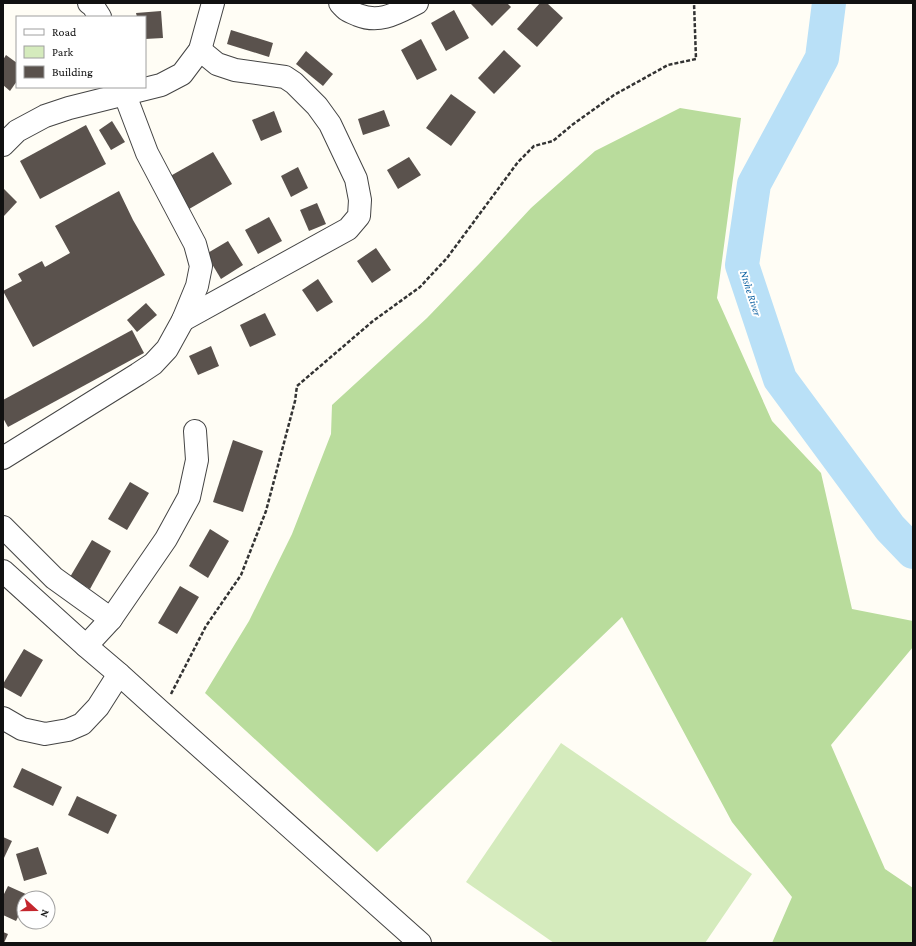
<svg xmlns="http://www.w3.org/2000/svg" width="916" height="946" viewBox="0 0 916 946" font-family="'Crimson Pro',serif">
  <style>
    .green { fill: #d5ebbd }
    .forest { fill: #b9dc9c }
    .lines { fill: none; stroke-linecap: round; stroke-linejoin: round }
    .river { stroke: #b9e0f7; stroke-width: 34 }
    .building { fill: #5a524d }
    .minor-casing { stroke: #444; stroke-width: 24 }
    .path { stroke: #333; stroke-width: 2.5; stroke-dasharray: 4 2; stroke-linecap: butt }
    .minor { stroke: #fff; stroke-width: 22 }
    .labels { text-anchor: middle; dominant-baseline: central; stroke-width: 4; stroke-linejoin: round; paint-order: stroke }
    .water-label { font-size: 11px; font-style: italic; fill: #1768a6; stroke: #fff }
  </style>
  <rect width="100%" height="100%" fill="#fffdf5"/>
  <path class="green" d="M561,743L752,874L705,943H554L466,882Z"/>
  <path class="forest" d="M680,108L741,118L717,298L772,421L821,473L852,609L913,621V647L831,745L885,869L913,888V943H772L792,897L732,822L622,617L377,852L205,693L249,621L292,534L331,434L332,405L427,318L480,263L531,208L595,151Z"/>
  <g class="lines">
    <path class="river" d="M829,3L822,58L754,184L742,265L780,379L890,528L913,552"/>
  </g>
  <g class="building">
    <path d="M470,3H507L511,7L492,26Z"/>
    <path d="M540,3H547L563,18L537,47L517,29Z"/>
    <path d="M454,10L469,38L446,51L431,23Z"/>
    <path d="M161,11L163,38L145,39V17H137L136,13Z"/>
    <path d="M231,30L273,43L269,57L227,44Z"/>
    <path d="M421,39L437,70L417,80L401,50Z"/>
    <path d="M504,50L521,66L494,94L478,78Z"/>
    <path d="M306,51L333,74L323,86L296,64Z"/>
    <path d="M6,55L17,63V81L10,91L3,85V60Z"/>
    <path d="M451,94L476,112L451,146L426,128Z"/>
    <path d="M384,110L390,126L363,135L358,119Z"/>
    <path d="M274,111L282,132L261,141L252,120Z"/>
    <path d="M112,121L125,142L111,150L99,130Z"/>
    <path d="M86,125L106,164L40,199L20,161Z"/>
    <path d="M213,152L232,184L184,212L165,179Z"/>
    <path d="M409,157L421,175L398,189L387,170Z"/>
    <path d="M298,167L308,188L291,197L281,176Z"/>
    <path d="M3,188L17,202L3,217Z"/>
    <path d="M119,191L133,220L165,275L33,347L3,291L22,281L18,274L42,261L45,267L70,253L55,226Z"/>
    <path d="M317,203L326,224L309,231L300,210Z"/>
    <path d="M269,217L282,241L258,254L245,230Z"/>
    <path d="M228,241L243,265L221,279L206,254Z"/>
    <path d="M376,248L391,270L372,283L357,261Z"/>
    <path d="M318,279L333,302L317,312L302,290Z"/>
    <path d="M146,303L157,315L137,332L127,320Z"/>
    <path d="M265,313L276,335L250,347L240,325Z"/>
    <path d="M132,330L144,353L8,427L3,418V400Z"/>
    <path d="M211,346L219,366L198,375L189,356Z"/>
    <path d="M233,440L263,451L243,512L213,502Z"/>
    <path d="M130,482L149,493L127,530L108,519Z"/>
    <path d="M210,529L229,541L208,578L189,566Z"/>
    <path d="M92,540L111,551L90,589L70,577Z"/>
    <path d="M180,586L199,597L177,634L158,623Z"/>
    <path d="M24,649L43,660L21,697L3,687V684Z"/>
    <path d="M22,768L62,787L53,806L13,787Z"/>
    <path d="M77,796L117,815L108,834L68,815Z"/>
    <path d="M3,837L12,841L3,860Z"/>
    <path d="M38,847L47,874L24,881L16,854Z"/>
    <path d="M8,886L28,895L27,898H24V905L16,921L3,915V896Z"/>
    <path d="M3,932L8,934L4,943H3Z"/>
  </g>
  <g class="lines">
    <defs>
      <g id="minor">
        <path d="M89,3L93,6L100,17"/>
        <path d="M340,3C347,11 348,11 358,15C380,24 397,13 417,3"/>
        <path d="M3,145L17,131L45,116L69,108L161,85L182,74L200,50L213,3"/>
        <path d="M183,320L348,229L359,216L360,200L356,179L330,124L317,106L294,83L285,77L235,70L217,64L200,50"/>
        <path d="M3,458L138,374L153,364L167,349L183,320L197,286L201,266L195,244L147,153L122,87"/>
        <path d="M3,527L54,578L111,619"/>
        <path d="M3,571L86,646L119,674L161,712L420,943"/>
        <path d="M86,646L111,619L166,539L189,497L197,460L195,431"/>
        <path d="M3,718L22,729L45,734L68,730L82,724L98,707L119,674"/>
      </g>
    </defs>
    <use href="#minor" class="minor-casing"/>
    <path class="path" d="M171,694L206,626L241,575L266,511L295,401L297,386L373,321L420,287L447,258L518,162L534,146L553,141L572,125L614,95L668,65L696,59L694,3"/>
    <use href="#minor" class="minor"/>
  </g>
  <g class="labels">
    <g class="water-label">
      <text transform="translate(751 293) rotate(72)">Ntshe River</text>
    </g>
  </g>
  <rect width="916" height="946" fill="none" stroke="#111111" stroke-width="8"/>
  <rect x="16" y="16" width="130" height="72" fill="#ffffff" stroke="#a0a0a0"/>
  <rect x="24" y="29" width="20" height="6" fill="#ffffff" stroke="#a0a0a0"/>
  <text x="52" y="36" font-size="12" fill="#111111">Road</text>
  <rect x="24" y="46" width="20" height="12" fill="#d5ebbd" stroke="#a0a0a0"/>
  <text x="52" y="56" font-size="12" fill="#111111">Park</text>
  <rect x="24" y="66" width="20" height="12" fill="#5a524d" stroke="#a0a0a0"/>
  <text x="52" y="76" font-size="12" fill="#111111">Building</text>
  <g transform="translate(36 910) rotate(111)"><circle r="19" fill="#ffffff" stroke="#a0a0a0"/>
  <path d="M0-3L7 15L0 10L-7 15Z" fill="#c4262e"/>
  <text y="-6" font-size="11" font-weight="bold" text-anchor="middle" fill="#111111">N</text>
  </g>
</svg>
